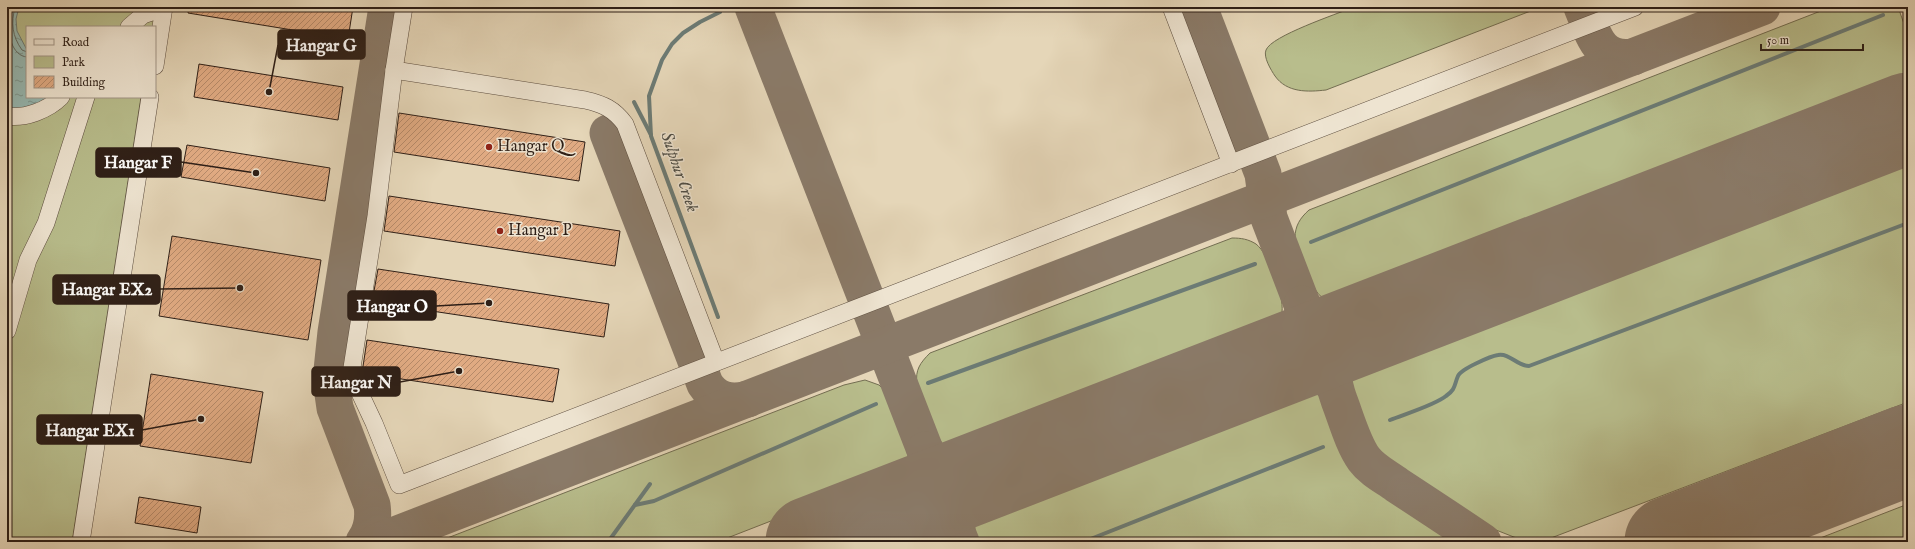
<svg xmlns="http://www.w3.org/2000/svg" width="1915" height="549" viewBox="0 0 1915 549" font-family="'IM FELL English',serif">
  <style>
    .green { fill: #b8bd8c; stroke: #736e52 }
    .water { fill: url(#water-ripples); stroke: #6c7b75 }
    .lines { fill: none; stroke-linecap: round; stroke-linejoin: round }
    .shore { stroke: #626c65; stroke-width: 1 }
    .stream { stroke: #6c7b75; stroke-width: 4 }
    .taxiway { stroke: #8a7a68; stroke-width: 37 }
    .runway { stroke: #8a7a68; stroke-width: 91 }
    .building { fill: url(#building-hatch); stroke: #2e1f17 }
    .minor-casing { stroke: #5c4d3f; stroke-width: 18 }
    .minor { stroke: #eee4d1; stroke-width: 17 }
    .poi-dot { fill: #8f2418; stroke: #eee4d1; stroke-width: 1.5 }
    .labels { text-anchor: middle; dominant-baseline: central; stroke-width: 3; stroke-linejoin: round; paint-order: stroke }
    .poi-label { font-size: 16px; fill: #2e1f17; stroke: #eee4d1; text-anchor: start }
    .water-label { font-size: 17px; font-style: italic; fill: #4d4d46; stroke: #eee4d1 }
    .leader { fill: none; stroke: #2e1f17; stroke-width: 1.5 }
    .callout-dot { fill: #2e1f17; stroke: #eee4d1; stroke-width: 1.5 }
    .callout { fill: #2e1f17; stroke: #2e1f17; stroke-width: 1.5 }
    .callout-label { font-size: 17px; text-anchor: middle; font-weight: bold; fill: #fff }
  </style>
  <defs>
    <pattern id="water-ripples" width="26" height="14" patternUnits="userSpaceOnUse"><rect width="26" height="14" fill="#96b9b3"/><path d="M2 4q2-2 4 0t4 0M15 11q2-2 4 0t4 0" fill="none" stroke="#7b9691"/></pattern>
    <pattern id="building-hatch" width="6" height="6" patternUnits="userSpaceOnUse"><rect width="6" height="6" fill="#e0aa82"/><path d="M-1 1l2-2M0 6l6-6M5 7l2-2" fill="none" stroke="#b68a69"/></pattern>
  </defs>
  <rect width="100%" height="100%" fill="#e5d6b8"/>
  <filter id="stains"><feTurbulence type="fractalNoise" baseFrequency=".005" numOctaves="4"/><feColorMatrix values="0 0 0 0 .2 0 0 0 0 .09 0 0 0 0 .02 0 0 0 .5 -.17"/></filter>
  <radialGradient id="worn" r=".72"><stop offset=".6" stop-color="#630" stop-opacity="0"/><stop offset="1" stop-color="#630" stop-opacity=".3"/></radialGradient>
  <g class="green">
    <path d="M7,7H157L153,27H27V97H141L72,542H7Z"/>
    <path d="M1354,7H1541L1326,90C1308,92 1287,93 1275,76C1271,70 1263,57 1266,50C1271,36 1337,14 1354,7Z"/>
    <path d="M1831,7H1898L1908,35V85L1344,297C1336,300 1330,302 1323,298C1310,290 1300,252 1295,238C1295,226 1300,218 1309,210Z"/>
    <path d="M1908,154V402L1551,538L1524,541L1496,530L1473,518L1389,463C1383,457 1376,452 1372,445C1364,428 1353,397 1351,379L1360,365L1366,361Z"/>
    <path d="M1232,238C1241,238 1248,239 1256,244C1269,254 1284,295 1282,312C1281,319 1277,325 1272,330L961,451L949,450L941,444L917,384C915,370 920,363 930,353Z"/>
    <path d="M865,380L879,385L888,394L912,455L907,468L717,542H437L844,385Z"/>
    <path d="M1306,387C1329,389 1338,446 1350,464C1358,478 1374,486 1387,495C1405,508 1424,520 1442,534L1448,542H977C972,528 973,518 986,510L1299,388Z"/>
    <path d="M1908,504V542H1810Z"/>
    <path d="M927,535L941,542H904Z"/>
  </g>
  <path class="water" d="M7,7H19L16,19L17,31L27,50V97H52L36,106L7,110Z"/>
  <g class="lines">
    <g class="shore">
      <path d="M15,7C11,23 12,36 22,50L27,52"/>
      <path d="M7,20C8,32 11,56 27,57"/>
    </g>
    <g class="stream">
      <path d="M634,102L651,135"/>
      <path d="M1311,242L1883,15"/>
      <path d="M718,317L651,136L649,96L662,60L672,44L683,33L700,22L720,12"/>
      <path d="M928,383L1255,264"/>
      <path d="M1390,420C1405,414 1435,405 1446,396C1456,389 1454,385 1458,376C1461,369 1491,356 1498,355C1510,353 1517,366 1529,366L1908,223"/>
      <path d="M635,505L654,501L876,404"/>
      <path d="M608,542L650,484"/>
      <path d="M1083,542L1323,447"/>
    </g>
    <g class="taxiway">
      <path d="M753,7L925,450"/>
      <path d="M1199,7L1263,174L1269,218L1302,304"/>
      <path d="M1582,7C1593,33 1598,62 1633,57"/>
      <path d="M1908,116L1872,132L1908,120"/>
      <path d="M608,133L705,384C715,400 730,404 748,399"/>
      <path d="M1335,388C1317,354 1289,360 1258,371C1243,376 1229,381 1214,386C1228,380 1243,374 1257,367C1287,354 1310,342 1302,304C1323,340 1350,330 1383,319C1398,314 1412,309 1427,304C1404,314 1362,326 1345,343C1329,360 1332,380 1339,400C1346,418 1353,444 1364,459C1372,470 1386,477 1397,485C1426,504 1455,523 1483,542"/>
      <path d="M1908,450L1897,455L1908,451"/>
      <path d="M958,534C944,482 1011,466 1047,451C1008,465 954,497 925,450C941,500 876,515 842,530C882,516 940,484 961,542"/>
      <path d="M364,542C372,531 374,519 372,505L335,408L331,380L336,332L387,7"/>
      <path d="M377,542L1762,7"/>
    </g>
    <g class="runway">
      <path d="M811,542L1908,118"/>
      <path d="M1670,542L1908,450"/>
    </g>
  </g>
  <g class="building">
    <path d="M189,7H353L348,39L188,13Z"/>
    <path d="M199,64L343,87L338,120L194,97Z"/>
    <path d="M399,113L585,142L579,181L394,152Z"/>
    <path d="M187,145L330,168L325,201L181,177Z"/>
    <path d="M389,196L620,231L615,266L384,231Z"/>
    <path d="M172,236L321,260L308,340L159,316Z"/>
    <path d="M378,269L609,304L604,337L372,302Z"/>
    <path d="M367,340L559,369L553,402L362,373Z"/>
    <path d="M151,374L263,392L251,463L140,446Z"/>
    <path d="M139,497L201,507L197,533L135,523Z"/>
  </g>
  <g class="lines">
    <defs>
      <g id="minor">
        <path d="M404,7L394,70L585,100C603,104 614,109 625,124L716,362"/>
        <path d="M1171,7L1231,164"/>
        <path d="M129,27L143,15L164,8"/>
        <path d="M155,66L164,7"/>
        <path d="M394,70L376,216L351,374L374,423L399,485L1635,7"/>
        <path d="M7,116C25,119 48,110 61,97"/>
        <path d="M7,331L28,260L46,223L86,97"/>
        <path d="M81,542L150,97"/>
      </g>
    </defs>
    <use href="#minor" class="minor-casing"/>
    <use href="#minor" class="minor"/>
  </g>
  <g class="poi-dot">
    <circle cx="489" cy="147" r="4"/>
    <circle cx="500" cy="231" r="4"/>
  </g>
  <g class="labels">
    <g class="poi-label">
      <text x="497" y="147">Hangar Q</text>
      <text x="508" y="231">Hangar P</text>
    </g>
    <g class="water-label">
      <text transform="translate(679 172) rotate(71)">Sulphur Creek</text>
    </g>
  </g>
  <path class="leader" d="M269 92L278 45M256 173L181 162M240 288L160 289M489 303L436 306M459 371L400 382M201 419L142 430"/>
  <g class="callout-dot">
    <circle cx="269" cy="92" r="4"/>
    <circle cx="256" cy="173" r="4"/>
    <circle cx="240" cy="288" r="4"/>
    <circle cx="489" cy="303" r="4"/>
    <circle cx="459" cy="371" r="4"/>
    <circle cx="201" cy="419" r="4"/>
  </g>
  <g class="callout">
    <rect x="278" y="30" width="87" height="29" rx="4"/>
    <rect x="96" y="148" width="85" height="29" rx="4"/>
    <rect x="53" y="275" width="107" height="29" rx="4"/>
    <rect x="348" y="291" width="88" height="29" rx="4"/>
    <rect x="312" y="367" width="88" height="29" rx="4"/>
    <rect x="37" y="415" width="105" height="29" rx="4"/>
  </g>
  <g class="callout-label">
    <text x="321" y="51">Hangar G</text>
    <text x="138" y="168">Hangar F</text>
    <text x="107" y="295">Hangar EX2</text>
    <text x="392" y="312">Hangar O</text>
    <text x="356" y="388">Hangar N</text>
    <text x="90" y="436">Hangar EX1</text>
  </g>
  <rect width="1915" height="549" fill="none" stroke="#e5d6b8" stroke-width="24"/>
  <rect x="8" y="8" width="1899" height="533" fill="none" stroke="#2e1f17" stroke-width="2"/>
  <rect x="12" y="12" width="1891" height="525" fill="none" stroke="#2e1f17"/>
  <rect x="26" y="26" width="130" height="72" fill="#eee4d1" stroke="#a19587"/>
  <rect x="34" y="39" width="20" height="6" fill="#eee4d1" stroke="#a19587"/>
  <text x="62" y="46" font-size="12" fill="#2e1f17">Road</text>
  <rect x="34" y="56" width="20" height="12" fill="#b8bd8c" stroke="#a19587"/>
  <text x="62" y="66" font-size="12" fill="#2e1f17">Park</text>
  <rect x="34" y="76" width="20" height="12" fill="url(#building-hatch)" stroke="#a19587"/>
  <text x="62" y="86" font-size="12" fill="#2e1f17">Building</text>
  <path d="M1761 44v6h102v-6" fill="none" stroke="#2e1f17" stroke-width="2"/>
  <text x="1767" y="44" font-size="12" fill="#2e1f17" stroke="#eee4d1" stroke-width="3" paint-order="stroke">50 m</text>
  <rect width="100%" height="100%" filter="url(#stains)"/>
  <rect width="100%" height="100%" fill="url(#worn)"/>
</svg>
